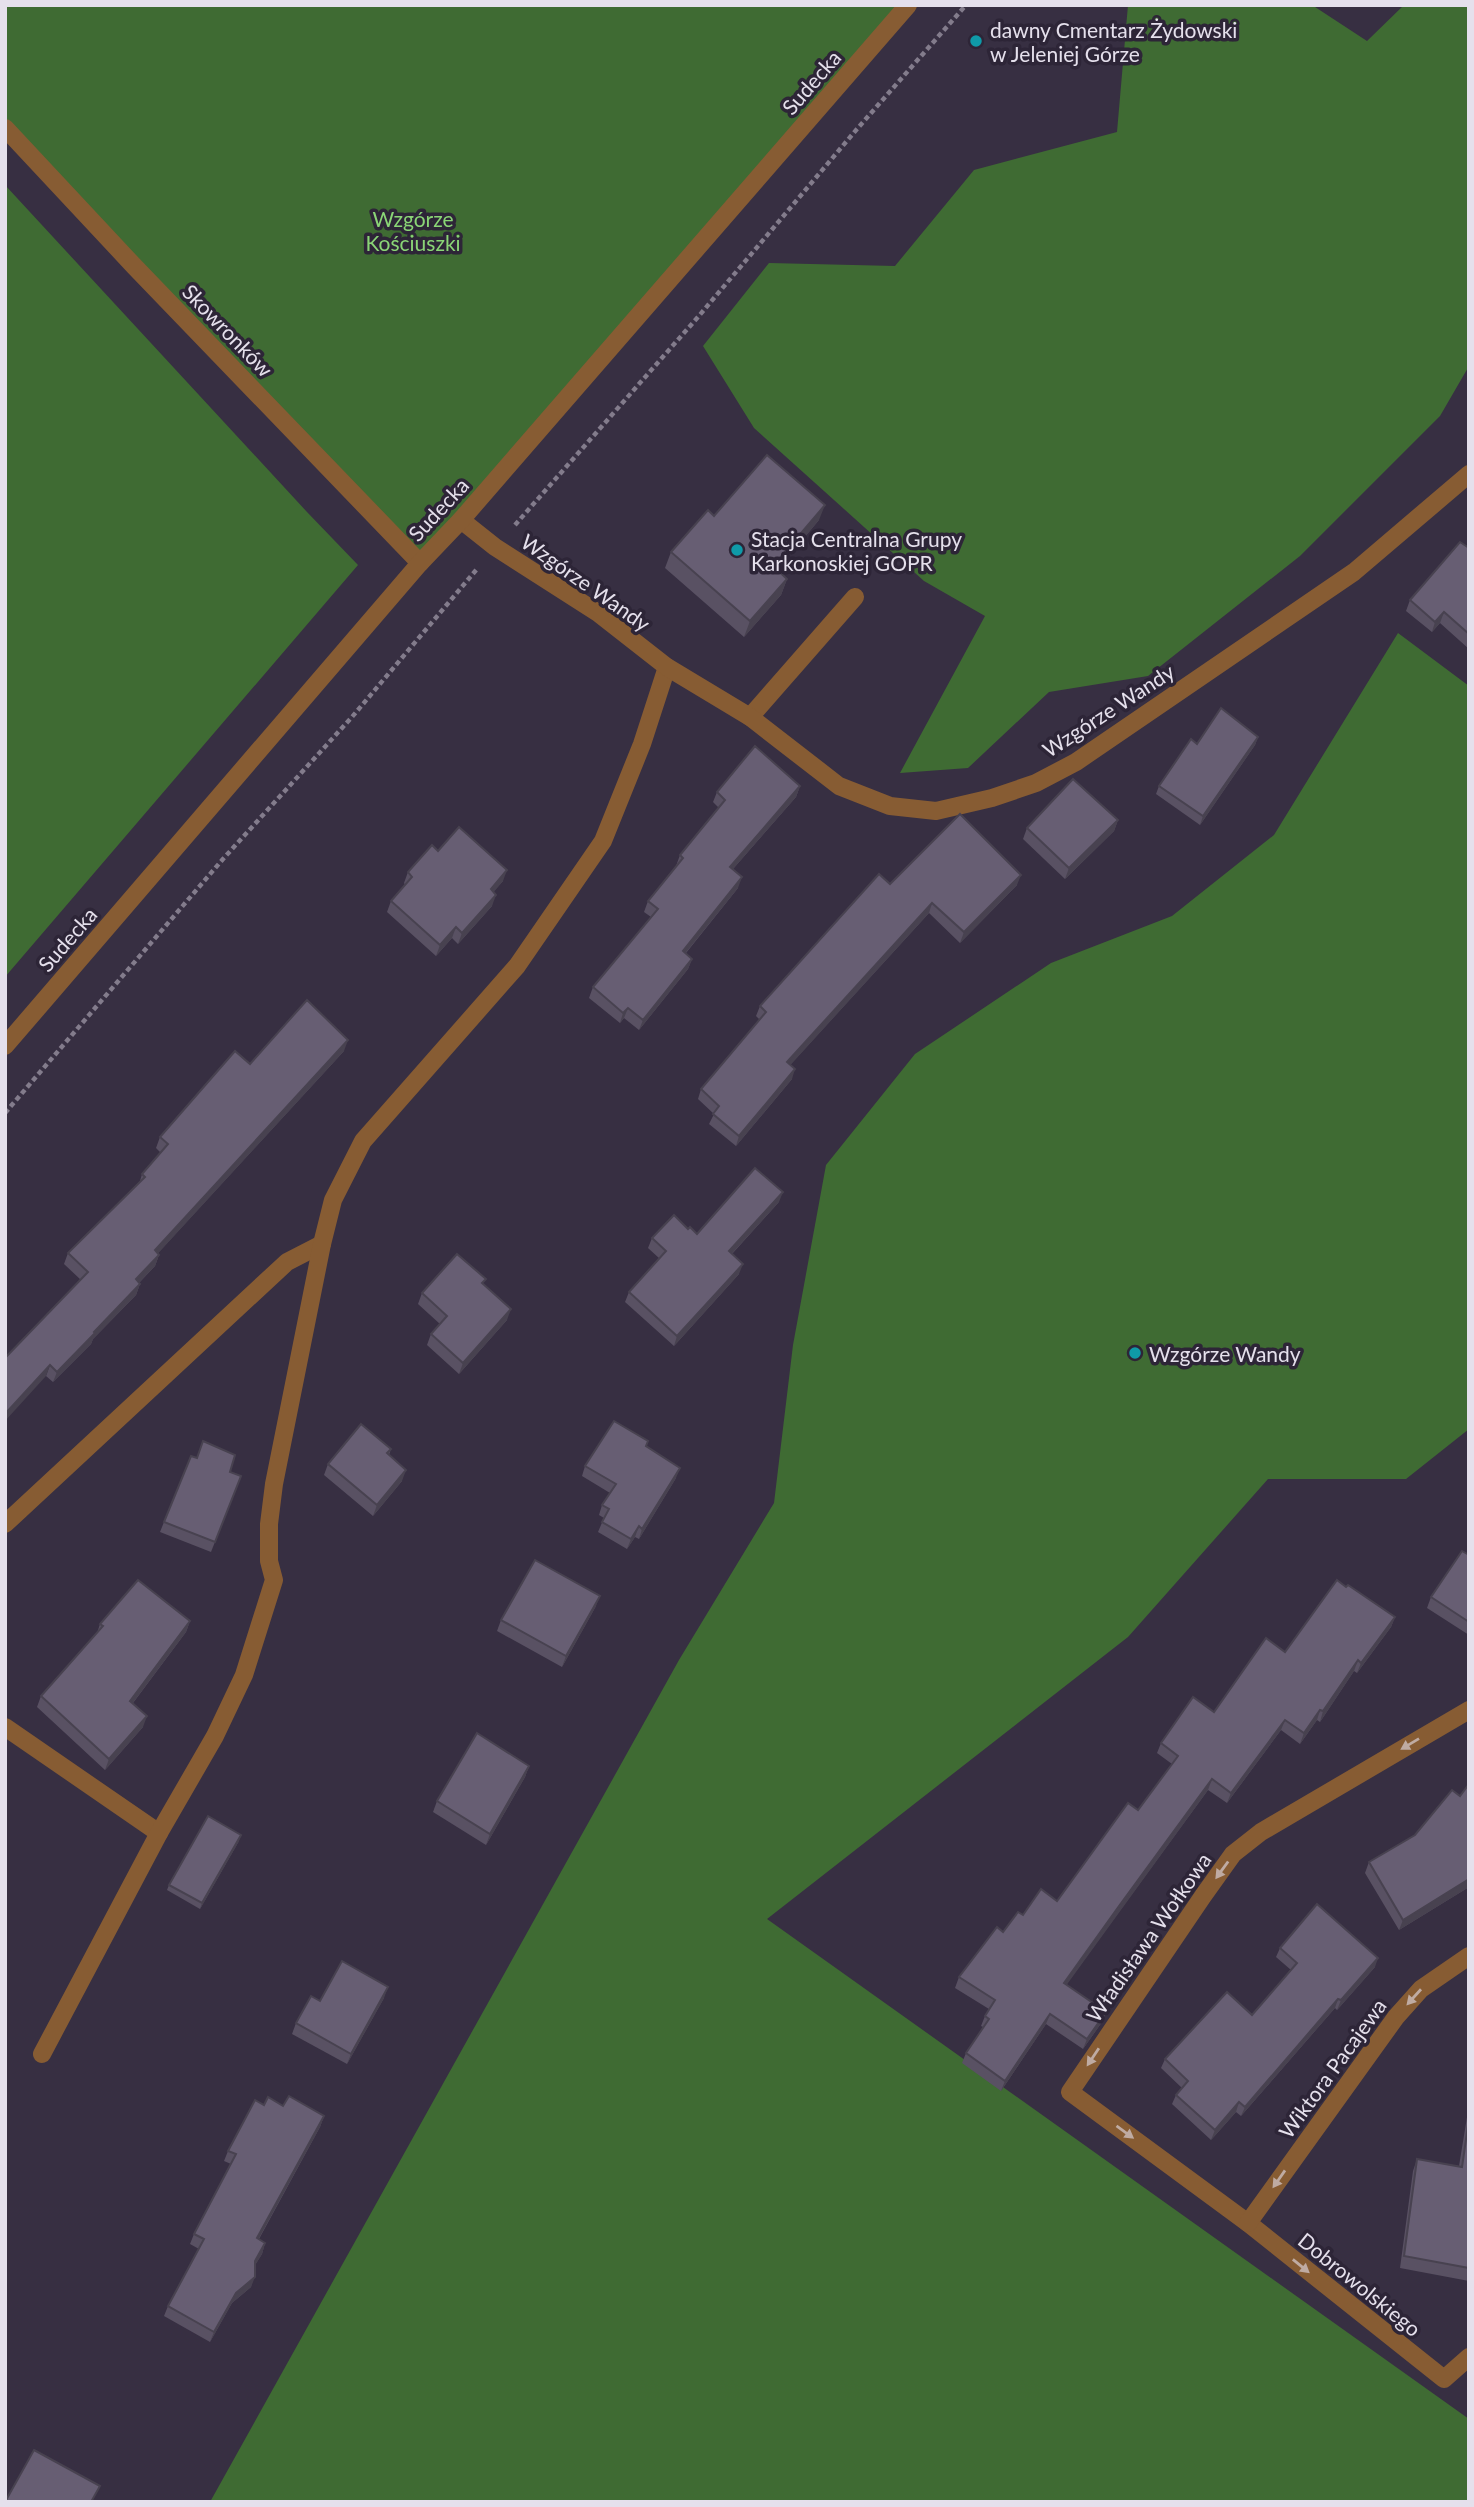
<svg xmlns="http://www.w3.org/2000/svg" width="1474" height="2507" viewBox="0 0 1474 2507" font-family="Lato,sans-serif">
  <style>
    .green { fill: #3f6b33 }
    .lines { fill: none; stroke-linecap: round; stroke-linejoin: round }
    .path { stroke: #837c8c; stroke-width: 4.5; stroke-dasharray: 5 3.5; stroke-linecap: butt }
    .service { stroke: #875c33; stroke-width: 18 }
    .minor { stroke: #875c33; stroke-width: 18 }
    .tertiary { stroke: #875c33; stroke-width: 18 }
    .wall { fill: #595163 }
    .shaded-wall { fill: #484250 }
    .building { fill: #675e73; stroke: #484250; stroke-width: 2 }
    .oneway { fill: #bfaba2 }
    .culture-dot { fill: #0f9aa8; stroke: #2d2537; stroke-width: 2.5 }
    .labels { text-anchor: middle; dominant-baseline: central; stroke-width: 7; stroke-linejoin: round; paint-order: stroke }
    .poi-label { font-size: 21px; fill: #e5e0ec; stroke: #2d2537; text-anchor: start }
    .street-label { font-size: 21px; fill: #e5e0ec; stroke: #2d2537 }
    .park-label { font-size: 21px; fill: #8ad576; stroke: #2d2537 }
  </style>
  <rect width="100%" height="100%" fill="#372f42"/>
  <g class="green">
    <path d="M5,5H908L420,563L5,128Z"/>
    <path d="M1128,5H1312L1367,41L1404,5H1469V366L1440,416L1300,556L1148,676L1049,692L968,768L900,773L985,616L924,581L754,428L703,346L769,263L895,266L974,170L1117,132Z"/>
    <path d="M5,185L307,512L358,565L5,977Z"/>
    <path d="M1398,633L1469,686V1429L1406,1479H1268L1128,1637L767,1919L1469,2419V2502H210L679,1660L774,1503L793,1345L826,1165L915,1054L1051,963L1172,916L1274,835Z"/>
  </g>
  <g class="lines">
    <g class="path">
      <path d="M515,525L698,317L857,129L966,5"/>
      <path d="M5,1113L223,859L352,717L477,569"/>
    </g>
    <g class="service">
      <path d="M750,717L855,597"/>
      <path d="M5,1524L287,1262L322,1244"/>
      <path d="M5,1727L159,1833"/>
      <path d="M42,2054L159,1833L215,1736L244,1675L274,1580L269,1561V1524L274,1484L322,1244L333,1200L363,1141L517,966L603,841L642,744L667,667"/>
    </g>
    <g class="minor">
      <path d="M5,128L134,266L420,563"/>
      <path d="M461,520L495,547L598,613L667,667L750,717L839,786L890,806L936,811L992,798L1036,783L1076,762L1354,572L1469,474"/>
      <path d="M1469,1710L1261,1832L1233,1854L1203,1896L1070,2092L1248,2223L1444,2379L1469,2357"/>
      <path d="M1248,2223L1396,2017L1421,1989L1469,1956"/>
    </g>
    <path class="tertiary" d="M5,1046L420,563L461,520L908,5"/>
  </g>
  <g class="wall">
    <path d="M819,520L777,570L787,579L781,595L744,637L665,568L671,552Z"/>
    <path d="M1469,548V649L1440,623L1432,632L1406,611L1410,600Z"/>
    <path d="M1258,737L1255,745L1200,825L1156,794L1159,786L1197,744Z"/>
    <path d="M800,786L796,797L733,869L738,888L686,953L692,959L688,969L639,1030L624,1018L620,1023L589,998L593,987L651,917L644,912L648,901L676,866L680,855L719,808L713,802L717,792Z"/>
    <path d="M1118,820L1114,831L1065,879L1023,839L1027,828Z"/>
    <path d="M438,851L503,881L493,892L492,906L458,944L452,938L436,956L387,912L391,901L405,885L404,883L408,872Z"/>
    <path d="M890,884L1017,885L960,943L929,913L790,1065L792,1079L736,1146L709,1124L714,1114L698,1099L701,1089L760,1020L756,1016L760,1006Z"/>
    <path d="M344,1051L158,1253L159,1255L155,1266L139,1283L140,1284L136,1295L93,1339L91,1344L53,1382L46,1376L81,1280L64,1264L68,1253L140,1181L142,1174L161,1153L156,1148L160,1137L250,1064Z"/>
    <path d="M779,1202L732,1254L739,1274L674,1346L625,1302L629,1292L660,1259L648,1248L652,1238L688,1229L697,1234Z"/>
    <path d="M484,1285L507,1320L459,1374L427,1345L431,1334L440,1324L418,1304L422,1293Z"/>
    <path d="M648,1441L646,1447L676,1478L639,1539L635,1537L627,1549L598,1532L604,1518L599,1515L602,1505L610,1493L582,1476L585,1466Z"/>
    <path d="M391,1449L389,1455L402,1481L373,1516L324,1475L328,1464Z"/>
    <path d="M241,1476L211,1552L160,1532L164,1522Z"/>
    <path d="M1469,1555V1635L1427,1608L1431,1597Z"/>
    <path d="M1346,1587L1395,1617L1391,1627L1357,1673L1354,1671L1320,1722L1317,1720L1300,1744L1281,1730L1227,1803L1208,1790L1116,1916L1066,1985L1106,2012L1102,2022L1083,2049L1046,2024L1001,2091L962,2063L966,2053L983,2027L981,2026L985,2016L989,2009L955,1988L959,1977L1003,1932L1023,1915L1057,1901L1138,1810L1172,1764L1157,1753L1161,1743L1214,1712L1285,1652Z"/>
    <path d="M596,1606L562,1667L497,1631L501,1620Z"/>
    <path d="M190,1621L186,1632L133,1703L143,1727L105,1770L37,1707L41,1696L97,1633L100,1624Z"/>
    <path d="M529,1766L525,1777L486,1845L433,1812L437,1801Z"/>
    <path d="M1469,1784V1887L1399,1930L1365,1873L1369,1862L1415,1835L1460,1796Z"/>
    <path d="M239,1841L200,1909L167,1890L169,1885Z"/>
    <path d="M1280,1948L1375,1967L1337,2010L1335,2008L1241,2116L1236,2112L1211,2140L1172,2104L1176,2095L1182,2088L1161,2068L1165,2059L1252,2015L1291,1970L1276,1957Z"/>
    <path d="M384,1998L347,2064L292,2034L296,2023L320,2001Z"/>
    <path d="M264,2105L283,2106L324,2116L320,2127L259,2239L265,2243L262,2254L255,2265L251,2287L232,2303L210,2342L164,2316L168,2306L199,2249L190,2244L194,2234L231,2164L224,2161L228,2151Z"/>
    <path d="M1469,2105V2281L1400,2268L1413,2171L1417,2159L1459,2166Z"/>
  </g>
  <g class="shaded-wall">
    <path d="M825,505L819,520L767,582L773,566Z"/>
    <path d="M787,579L781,595L744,637L750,621Z"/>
    <path d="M1444,612L1440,623L1432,632L1435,622Z"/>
    <path d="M1258,737L1255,745L1200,825L1203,816Z"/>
    <path d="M800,786L796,797L726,877L730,867Z"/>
    <path d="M1118,820L1114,831L1065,879L1069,868Z"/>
    <path d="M507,870L503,881L487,900L491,889Z"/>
    <path d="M1021,875L1017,885L960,943L964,932Z"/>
    <path d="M742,877L738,888L679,961L683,951Z"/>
    <path d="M496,895L492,906L458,944L462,933Z"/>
    <path d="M932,903L929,913L784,1072L787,1062Z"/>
    <path d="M456,927L452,938L436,956L440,945Z"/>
    <path d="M692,959L688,969L639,1030L643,1020Z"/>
    <path d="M628,1008L624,1018L620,1023L623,1013Z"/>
    <path d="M348,1040L344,1051L151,1261L155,1250Z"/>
    <path d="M795,1069L792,1079L736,1146L739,1136Z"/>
    <path d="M783,1192L779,1202L725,1261L729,1251Z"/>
    <path d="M159,1255L155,1266L132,1290L136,1279Z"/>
    <path d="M743,1264L739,1274L674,1346L677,1336Z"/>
    <path d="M140,1284L136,1295L93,1339L91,1344L53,1382L57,1372L94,1332Z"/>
    <path d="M511,1309L507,1320L459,1374L463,1363Z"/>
    <path d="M50,1365L46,1376L5,1421V1414Z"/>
    <path d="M680,1468L676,1478L639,1539L642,1529Z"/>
    <path d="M406,1470L402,1481L373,1516L377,1505Z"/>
    <path d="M639,1526L635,1537L627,1549L631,1539Z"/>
    <path d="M600,1596L596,1606L562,1667L566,1656Z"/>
    <path d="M1395,1617L1391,1627L1357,1673L1361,1663Z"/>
    <path d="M190,1621L186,1632L126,1712L130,1701Z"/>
    <path d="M1358,1660L1354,1671L1320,1722L1323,1711Z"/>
    <path d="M1320,1710L1317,1720L1300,1744L1304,1733Z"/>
    <path d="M147,1716L143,1727L105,1770L109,1759Z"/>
    <path d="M1285,1720L1281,1730L1227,1803L1231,1793Z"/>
    <path d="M529,1766L525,1777L486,1845L490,1834Z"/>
    <path d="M1212,1779L1208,1790L1060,1994L1064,1983Z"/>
    <path d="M241,1835L239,1841L200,1909L202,1903Z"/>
    <path d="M1469,1879V1887L1399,1930L1403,1920Z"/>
    <path d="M1378,1958L1375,1967L1337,2010L1341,2000Z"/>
    <path d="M388,1987L384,1998L347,2064L351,2054Z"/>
    <path d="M1338,1999L1335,2008L1241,2116L1245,2107Z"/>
    <path d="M1106,2012L1102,2022L1083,2049L1087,2039Z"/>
    <path d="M1050,2014L1046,2024L1001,2091L1005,2081Z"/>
    <path d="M1239,2102L1236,2112L1211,2140L1215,2130Z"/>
    <path d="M324,2116L320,2127L253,2249L257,2238Z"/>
    <path d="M265,2243L262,2254L251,2272L255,2261Z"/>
    <path d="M255,2277L251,2287L232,2303L210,2342L214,2332L236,2293Z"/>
  </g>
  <g class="building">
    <path d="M767,455L825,505L773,566L787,579L750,621L671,552L708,510L714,516Z"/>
    <path d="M1460,542L1469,548V634L1444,612L1435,622L1410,600Z"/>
    <path d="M1221,708L1258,737L1203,816L1159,786L1191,739L1197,744Z"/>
    <path d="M755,746L800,786L730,867L742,877L683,951L692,959L643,1020L628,1008L623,1013L593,987L658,909L648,901L683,858L680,855L725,800L717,792Z"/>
    <path d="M1073,779L1118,820L1069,868L1027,828Z"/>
    <path d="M960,814L1021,875L964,932L932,903L787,1062L795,1069L739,1136L713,1114L719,1106L701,1089L766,1012L760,1006L879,874L890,884Z"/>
    <path d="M459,827L507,870L491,889L496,895L462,933L456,927L440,945L391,901L412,877L408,872L432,845L438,851Z"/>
    <path d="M307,1000L348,1040L155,1250L159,1255L136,1279L140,1284L94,1332L95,1333L57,1372L50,1365L5,1414V1358L88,1272L68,1253L145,1177L142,1174L168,1144L160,1137L235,1051L250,1064Z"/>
    <path d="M755,1168L783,1192L729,1251L743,1264L677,1336L629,1292L666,1251L652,1238L674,1215L688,1229L690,1227L697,1234Z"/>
    <path d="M457,1254L486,1279L482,1283L511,1309L463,1363L431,1334L447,1316L422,1293Z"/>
    <path d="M614,1421L648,1441L646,1446L680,1468L642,1529L639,1526L631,1539L602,1522L609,1509L602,1505L616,1484L585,1466Z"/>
    <path d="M361,1424L391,1449L387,1453L406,1470L377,1505L328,1464Z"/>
    <path d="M203,1441L235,1455L230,1472L241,1476L215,1542L164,1522L191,1456L197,1458Z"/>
    <path d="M1462,1551L1469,1555V1622L1431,1597Z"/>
    <path d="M535,1560L600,1596L566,1656L501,1620Z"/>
    <path d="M138,1580L190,1621L130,1701L147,1716L109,1759L41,1696L103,1626L100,1624Z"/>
    <path d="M1337,1580L1346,1587L1348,1585L1395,1617L1361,1663L1358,1660L1323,1711L1320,1710L1304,1733L1285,1720L1231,1793L1212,1779L1119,1906L1064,1983L1106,2012L1087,2039L1050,2014L1005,2081L966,2053L989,2019L985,2016L995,2000L959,1977L997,1927L1003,1932L1018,1912L1023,1915L1041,1889L1057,1901L1128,1803L1138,1810L1178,1756L1161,1743L1193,1697L1214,1712L1266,1638L1285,1652Z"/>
    <path d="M477,1733L529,1766L490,1834L437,1801Z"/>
    <path d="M1469,1784V1879L1403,1920L1369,1862L1415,1835L1452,1790L1460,1796Z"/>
    <path d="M208,1816L241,1835L202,1903L169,1885Z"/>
    <path d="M1317,1904L1378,1958L1341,2000L1338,1999L1245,2107L1239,2102L1215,2130L1176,2095L1188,2081L1165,2059L1227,1992L1252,2015L1297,1963L1280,1948Z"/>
    <path d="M342,1961L388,1987L351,2054L296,2023L311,1996L320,2001Z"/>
    <path d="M289,2096L324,2116L257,2238L265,2243L255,2261V2277L236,2293L214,2332L168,2306L204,2239L194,2234L236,2154L228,2151L255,2100L264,2105L268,2097L283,2106Z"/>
    <path d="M1469,2119V2268L1404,2256L1417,2159L1462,2167Z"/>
    <path d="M34,2450L100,2486L91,2502H5Z"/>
  </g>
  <defs><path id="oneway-solid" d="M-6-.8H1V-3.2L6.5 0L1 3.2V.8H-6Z" transform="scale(1.75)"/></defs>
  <g class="oneway">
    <use href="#oneway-solid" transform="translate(1410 1744) rotate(149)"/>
    <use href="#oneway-solid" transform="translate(1222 1870) rotate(126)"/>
    <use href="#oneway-solid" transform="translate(1414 1997) rotate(132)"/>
    <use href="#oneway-solid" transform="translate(1093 2057) rotate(124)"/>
    <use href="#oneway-solid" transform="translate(1125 2132) rotate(36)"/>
    <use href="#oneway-solid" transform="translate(1279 2179) rotate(125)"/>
    <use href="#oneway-solid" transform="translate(1301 2266) rotate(39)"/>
  </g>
  <g class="culture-dot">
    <circle cx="976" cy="41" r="7"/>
    <circle cx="737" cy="550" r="7"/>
    <circle cx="1135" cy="1353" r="7"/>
  </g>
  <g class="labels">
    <g class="poi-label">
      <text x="990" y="29">dawny Cmentarz Żydowski<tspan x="990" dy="24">w Jeleniej Górze</tspan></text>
      <text x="751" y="538">Stacja Centralna Grupy<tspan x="751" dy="24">Karkonoskiej GOPR</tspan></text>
      <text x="1149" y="1353">Wzgórze Wandy</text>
    </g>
    <g class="street-label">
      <text transform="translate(811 82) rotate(-49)">Sudecka</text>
      <text transform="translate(228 330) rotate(46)">Skowronków</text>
      <text transform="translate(438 509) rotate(-47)">Sudecka</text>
      <text transform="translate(586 582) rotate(35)">Wzgórze Wandy</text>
      <text transform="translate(1108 710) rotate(-33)">Wzgórze Wandy</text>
      <text transform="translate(67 939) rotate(-49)">Sudecka</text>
      <text transform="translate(1148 1937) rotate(-55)">Władisława Wołkowa</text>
      <text transform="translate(1332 2068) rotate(-54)">Wiktora Pacajewa</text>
      <text transform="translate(1360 2284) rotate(39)">Dobrowolskiego</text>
    </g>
    <g class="park-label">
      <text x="413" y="218">Wzgórze<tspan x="413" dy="24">Kościuszki</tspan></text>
    </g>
  </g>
  <rect width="1474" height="2507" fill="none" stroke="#e5e0ec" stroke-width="14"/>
</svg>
